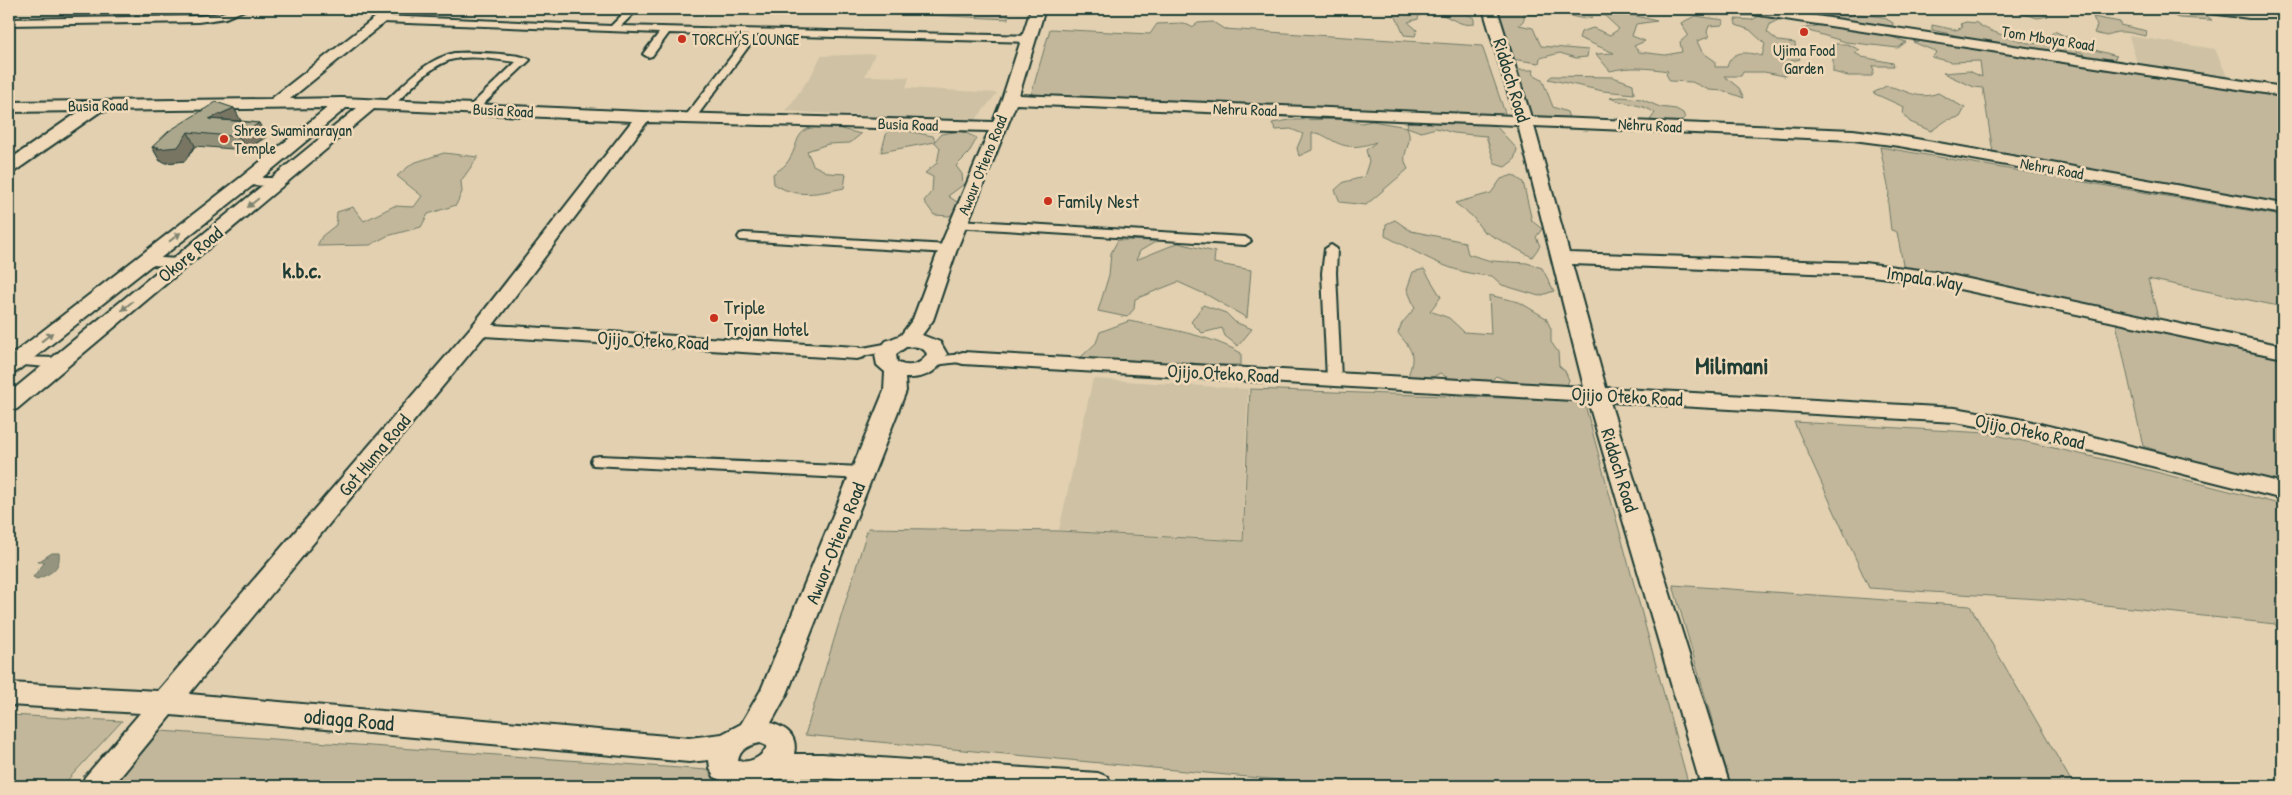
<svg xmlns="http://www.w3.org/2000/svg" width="2292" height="795" viewBox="0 0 2292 795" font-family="'Patrick Hand',sans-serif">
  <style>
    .built { fill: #cec1a4 }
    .green { fill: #c2b79b; stroke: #707a68 }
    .water { fill: #95957f; stroke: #667261 }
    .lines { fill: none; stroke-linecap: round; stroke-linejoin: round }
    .street-casing { stroke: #1f3d34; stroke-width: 4 }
    .secondary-casing { stroke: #1f3d34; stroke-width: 4 }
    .street { fill: #efd9b8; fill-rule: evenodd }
    .secondary { fill: #efd9b8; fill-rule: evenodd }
    .wall { fill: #939079; stroke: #1f3d34 }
    .shaded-wall { fill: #787563; stroke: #1f3d34 }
    .building { fill: #aba78d; stroke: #1f3d34 }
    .oneway { fill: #7d836f }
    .poi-dot { fill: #c8321e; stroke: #efd9b8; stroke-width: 2 }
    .labels { text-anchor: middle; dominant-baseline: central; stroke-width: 5; stroke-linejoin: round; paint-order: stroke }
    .far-street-label { font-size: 16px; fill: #1f3d34; stroke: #efd9b8 }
    .far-poi-label { font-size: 16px; fill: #1f3d34; stroke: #efd9b8; text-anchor: start }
    .street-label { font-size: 19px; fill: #1f3d34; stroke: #efd9b8 }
    .poi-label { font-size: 19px; fill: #1f3d34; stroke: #efd9b8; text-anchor: start }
    .quarter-label { font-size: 21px; font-weight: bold; fill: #1f3d34; stroke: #efd9b8 }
    .near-street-label { font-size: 22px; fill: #1f3d34; stroke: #efd9b8 }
    .district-label { font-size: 24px; font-weight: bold; fill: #1f3d34; stroke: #efd9b8 }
  </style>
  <rect width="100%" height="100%" fill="#e2d0b0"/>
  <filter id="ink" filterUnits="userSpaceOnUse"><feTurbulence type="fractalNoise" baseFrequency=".02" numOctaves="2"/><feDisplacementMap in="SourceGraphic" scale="10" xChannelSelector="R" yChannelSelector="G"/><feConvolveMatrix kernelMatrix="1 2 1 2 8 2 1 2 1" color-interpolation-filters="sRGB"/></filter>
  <g filter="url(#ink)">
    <g class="built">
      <path d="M2129,36L2215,49L2229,81L2138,66Z"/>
      <path d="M875,54L865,76L909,77L906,88L997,93L973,123L786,111L812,74L821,56Z"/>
      <path d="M1093,379L1248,389L1242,540L1059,530Z"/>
    </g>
    <g class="green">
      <path d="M810,9H1008V19Z"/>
      <path d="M1395,9H1457L1474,18V24C1454,28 1443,5 1419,15L1418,19L1408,22L1417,30L1415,36L1404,35L1393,10Z"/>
      <path d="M1497,9L1584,10L1593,17L1585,19L1565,15L1524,14V20L1519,25L1533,28L1541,46L1588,50L1587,57L1576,58L1560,53L1540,58L1539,63L1511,59L1495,12Z"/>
      <path d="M1773,9H1807L1808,10L1811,9L1845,16L1859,14L1883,17L1893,23L1892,29L1819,18L1805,12L1807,11Z"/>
      <path d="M1974,9C1999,9 2024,6 2048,16L2038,18L2012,11L1994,13L1972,10Z"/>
      <path d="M2163,9C2179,9 2200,9 2212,20L2179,18L2162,11Z"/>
      <path d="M1612,10L1657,21L1636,24L1632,36L1645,41L1634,46L1639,52L1665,55L1682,52L1680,42L1688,35L1681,23L1695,16L1724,20L1722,25L1709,26L1707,32L1709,37L1697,41L1702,52L1715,61V67H1727C1732,49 1747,52 1762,56L1765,44L1750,30L1736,25L1735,19L1752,20L1761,15L1778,20L1770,24L1767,32L1778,41L1795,43L1796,53L1800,59L1787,62L1790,72L1785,76L1764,72H1743L1741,76H1724L1739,88L1744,98L1724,91L1709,90L1692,82L1670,81L1666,74L1668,71C1649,68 1629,66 1610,71L1596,54L1614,53L1579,38L1581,32L1593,28L1610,35L1619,29L1605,16L1592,12Z"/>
      <path d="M2093,17L2120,22V25L2147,31L2146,36C2133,34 2119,28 2107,36L2094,33L2097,26Z"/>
      <path d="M1213,22L1224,29L1482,46L1506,116L1031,95L1050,29L1150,34L1157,24L1183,23L1192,27L1198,23Z"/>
      <path d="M1966,22L1977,23C1985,31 2016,39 2028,43C2033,44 2039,43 2044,42L2036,36L2051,35L2054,31L2067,37L2062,41L2117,56L2112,61L2095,59L2075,50L2083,58L2010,47L1932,30V25L1956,30L1963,27L1960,24Z"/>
      <path d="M1830,23L1887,35L1906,42L1898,48L1846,42L1802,29Z"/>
      <path d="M1919,40L2283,97V204L1993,153L1983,88L1974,87L1943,73L1969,71L1982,77L1980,61L1951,62L1932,57L1937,52L1913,42Z"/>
      <path d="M1833,44H1847L1860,50L1855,53L1862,57L1893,63L1894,66H1872L1874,70L1872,76H1848L1833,72Z"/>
      <path d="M1513,70H1534L1533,74L1542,79L1553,107L1567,112L1569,118L1540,117L1527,114Z"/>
      <path d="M1552,76L1613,77L1633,84L1634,94L1603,91L1548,79Z"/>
      <path d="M1886,86C1907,89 1916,101 1938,93L1965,108L1960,117L1947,120L1931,131L1910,122L1903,114L1904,107L1873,93Z"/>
      <path d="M1622,97L1641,99L1660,107L1676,109L1683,113L1685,118L1677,123L1650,120L1655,113C1641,103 1626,105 1610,98Z"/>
      <path d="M1343,119L1361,123L1372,121L1407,127L1408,121L1494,124L1517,149L1514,160L1505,167L1495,164L1486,136L1454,133L1436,128L1421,132L1407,127C1408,131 1410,136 1409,140C1407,152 1401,157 1408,169L1366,205L1340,202L1335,190L1344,182L1364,177L1369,161L1366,150L1376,142C1358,148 1346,149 1330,139C1322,135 1321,133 1312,133V150L1299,156L1297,148L1303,134L1291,129L1276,130L1272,123L1290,120Z"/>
      <path d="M825,125L861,134L850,143L828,144L807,151L813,165L829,173L846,174L844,188C819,193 797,199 774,184L773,174C777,171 783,168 786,164C802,144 790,128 825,125Z"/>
      <path d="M891,128L933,136L935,141L941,134L961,131L977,138L968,154L956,166L962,174L963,185L948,196L960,204L950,216L934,215L924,201L932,191L933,177L925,173L937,163L940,148L935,142L881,152L886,135Z"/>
      <path d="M1880,147L2282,216L2283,307L2148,279L2159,321L1904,270L1897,232L1891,230L1888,204L1889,191Z"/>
      <path d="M444,153L478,157L461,181L462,192L456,205L428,214L421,227L387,236L370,245L317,246L322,236L336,225L337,212L353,207L364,221L394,206L414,207L422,196L397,176L413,163Z"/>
      <path d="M1513,175L1523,182L1532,221L1542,229L1536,237L1540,246L1532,257L1483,231L1472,216L1455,203L1491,193L1501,179Z"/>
      <path d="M1395,220L1411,231L1465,242L1468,254L1491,261L1527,263L1542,268L1554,291L1539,296L1502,285L1492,276C1449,274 1422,254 1385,236L1386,224Z"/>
      <path d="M1118,240L1157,241L1140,251L1136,260L1178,243L1215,252L1214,263L1251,270L1247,318L1209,296L1178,282L1135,299L1134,309L1127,317L1098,311L1109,275L1111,253Z"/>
      <path d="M1424,269L1441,297L1430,311L1449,318L1464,332L1491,334L1489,295L1519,302L1546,318L1551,329V342L1558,352L1559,366L1565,371L1569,380L1566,387L1513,383L1496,376L1488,384L1453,381L1440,373L1430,379L1408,376C1416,354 1412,350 1398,333L1402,323L1415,308L1407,289L1413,272Z"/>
      <path d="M1203,305L1226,313L1235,322L1252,329L1238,346L1225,336L1222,328L1202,333L1191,322Z"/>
      <path d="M1129,321C1167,329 1207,334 1241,353V365H1208L1177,361L1161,364L1131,360L1080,358L1096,343L1100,332Z"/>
      <path d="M2116,323L2283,359V489L2143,446Z"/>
      <path d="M1250,389L1584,401L1689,786L1304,785L1301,782L805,735L868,528L1059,531L1243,541Z"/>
      <path d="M1794,422L1987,433L2129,465L2283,505V636L2275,624L2069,601L1869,588Z"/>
      <path d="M1673,585L1970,606L2074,786H1731Z"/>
      <path d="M9,715L122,721L62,786H9Z"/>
      <path d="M161,731L721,771L715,786H112Z"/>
    </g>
    <path class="water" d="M52,553H59C61,569 50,574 37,579L33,577L45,562H38Z"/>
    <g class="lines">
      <defs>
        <g id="street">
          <path d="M234,9H247L226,18L198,22L9,25V19L198,16L221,13Z"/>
          <path d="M628,9H638L621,26L1030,36L1035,39L1030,42L757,35L694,120L690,121L684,118L748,35L669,33L652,56L648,57L643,54L659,33L383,22L378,19L383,16L611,26Z"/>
          <path d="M2197,9L2283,12V18H2249L2202,12Z"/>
          <path d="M454,53C467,52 522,53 530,60L477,110L473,111L468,108L516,62C497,60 470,54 450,60C427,68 410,90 393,106H385V102C407,82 425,60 454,53Z"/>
          <path d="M246,178H279L285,182L279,186L242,185L240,182Z"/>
          <path d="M958,220L1245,237L1251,241L1245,245L954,227L952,224L954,221Z"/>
          <path d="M744,233L948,245L954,249L948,253L740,240L738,237L740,234Z"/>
          <path d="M1331,245L1337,249L1336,273L1341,379L1334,384L1327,379L1322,273L1325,249Z"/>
          <path d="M144,257L179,259L186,263L179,267L139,264L137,261Z"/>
          <path d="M890,343L895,344L897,347L895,350L857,357L850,353L852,350Z"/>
          <path d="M963,354L970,358L968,361L934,365L927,361L934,357Z"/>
          <path d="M16,357L59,358L66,363L59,368L11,364L9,361Z"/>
          <path d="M599,456L863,467L869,469L871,473L869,477L863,479L593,465L591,461L593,457Z"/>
        </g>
        <g id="secondary">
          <path d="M386,9H401L290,99L342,98L643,112L993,122L1002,99L1031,9H1045L1019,95L1515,116L1483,9H1497L1531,117L1853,130L1899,136L2283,204V214L1899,146L1853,140L1534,126L1569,253L1864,263L1936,272L2283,346V358L1936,284L1864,275L1572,264L1606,388L1955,408L2024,420L2283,483V499L2024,434L1955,422L1610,402L1730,786H1701L1588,401L963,364L956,362L953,358L956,354L963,352L1584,387L1518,125L1016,104L957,249L933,320L922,335L940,342L947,354C939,372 924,379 905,378L906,391L787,694L771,723C787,728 798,736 794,754H822L1098,773L1108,777L1112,786H928L822,778L773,779L752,786H733L714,777L710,768L709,760L689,762L171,715L113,786H81L85,777L140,713L9,705V683L158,691L472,326L632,121L374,109L17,409L9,411V393L357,108H346L252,186L16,372L9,373V357L240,178L327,108L101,111L15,171L9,172V160L80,111L9,112V102L271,99ZM647,122L989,131L939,249L913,319L901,335L886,341L875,355L877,365L885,372L884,391L761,690L741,724L722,734L689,738L189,694L484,336L857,359L864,357L867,353L864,349L857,347L493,325ZM906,347C914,346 923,346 927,354C921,366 907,368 897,362L896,354ZM760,743L767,746C762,758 750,763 738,761C739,750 749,745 760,743Z"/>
          <path d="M1711,9H1771L2283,87V96L1753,14L1718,13Z"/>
        </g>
      </defs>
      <use href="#street" class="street-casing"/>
      <use href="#secondary" class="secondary-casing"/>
      <use href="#street" class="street"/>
      <use href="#secondary" class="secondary"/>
    </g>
    <path class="wall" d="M234,108L241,121L259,123L266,137L246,150L195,146L185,161L165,163L163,161H160L152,147Z"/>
    <g class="shaded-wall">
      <path d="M234,108L241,121L209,119Z"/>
      <path d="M259,123L266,137L246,150L239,137Z"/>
      <path d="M188,132L195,146L185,161L165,163L163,161H160L152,147H159Z"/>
    </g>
    <path class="building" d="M216,102L234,108L209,119L259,123L239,137L188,132L178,147L157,149L159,147H152L169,131Z"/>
    <defs><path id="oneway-solid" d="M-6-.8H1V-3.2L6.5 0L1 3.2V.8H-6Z" transform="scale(1.25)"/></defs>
    <g class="oneway">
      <use href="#oneway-solid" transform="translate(253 203) rotate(141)"/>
      <use href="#oneway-solid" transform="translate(175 237) rotate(-38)"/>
      <use href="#oneway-solid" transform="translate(127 306) rotate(140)"/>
      <use href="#oneway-solid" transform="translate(47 337) rotate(-38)"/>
    </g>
  </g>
  <g class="poi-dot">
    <circle cx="1804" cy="32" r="5"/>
    <circle cx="682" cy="39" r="5"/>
    <circle cx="224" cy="139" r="5"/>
    <circle cx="1048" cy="201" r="5"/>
    <circle cx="714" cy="318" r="5"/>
  </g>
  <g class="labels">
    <g class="far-street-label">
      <text transform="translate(2048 38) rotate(9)">Tom Mboya Road</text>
      <text transform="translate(98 105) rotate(-1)">Busia Road</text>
      <text transform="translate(1245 109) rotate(2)">Nehru Road</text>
      <text transform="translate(503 110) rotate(3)">Busia Road</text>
      <text transform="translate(908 124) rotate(2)">Busia Road</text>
      <text transform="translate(1650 125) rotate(3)">Nehru Road</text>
      <text transform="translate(982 165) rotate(-68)">Awour Otieno Road</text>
      <text transform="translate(2052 168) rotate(10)">Nehru Road</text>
    </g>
    <g class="far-poi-label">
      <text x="692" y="39">TORCHY'S LOUNGE</text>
      <text x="1804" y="50" text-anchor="middle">Ujima Food<tspan x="1804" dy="18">Garden</tspan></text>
      <text x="234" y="130">Shree Swaminarayan<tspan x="234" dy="18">Temple</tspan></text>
    </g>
    <g class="street-label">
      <text transform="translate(1512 80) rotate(73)">Riddoch Road</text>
      <text transform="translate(190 254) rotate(-39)">Okore Road</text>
      <text transform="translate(1925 278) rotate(9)">Impala Way</text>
      <text transform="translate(653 340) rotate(3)">Ojijo Oteko Road</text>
      <text transform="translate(1223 373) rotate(3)">Ojijo Oteko Road</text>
      <text transform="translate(1627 396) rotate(3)">Ojijo Oteko Road</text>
      <text transform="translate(2030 431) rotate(12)">Ojijo Oteko Road</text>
      <text transform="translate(374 455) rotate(-50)">Got Huma Road</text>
      <text transform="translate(1620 470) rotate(73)">Riddoch Road</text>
      <text transform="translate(835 543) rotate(-68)">Awuor-Otieno Road</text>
    </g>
    <g class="poi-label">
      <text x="1058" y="201">Family Nest</text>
      <text x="724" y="307">Triple<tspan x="724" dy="22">Trojan Hotel</tspan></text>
    </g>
    <g class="quarter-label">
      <text x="302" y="270">k.b.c.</text>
    </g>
    <g class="near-street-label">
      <text transform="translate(349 719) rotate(5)">odiaga Road</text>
    </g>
    <g class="district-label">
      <text x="1732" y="365">Milimani</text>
    </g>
  </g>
  <rect width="2292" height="795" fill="none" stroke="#efd9b8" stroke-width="30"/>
  <rect x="15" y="15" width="2262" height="765" fill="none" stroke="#1f3d34" stroke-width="2" filter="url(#ink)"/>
</svg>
